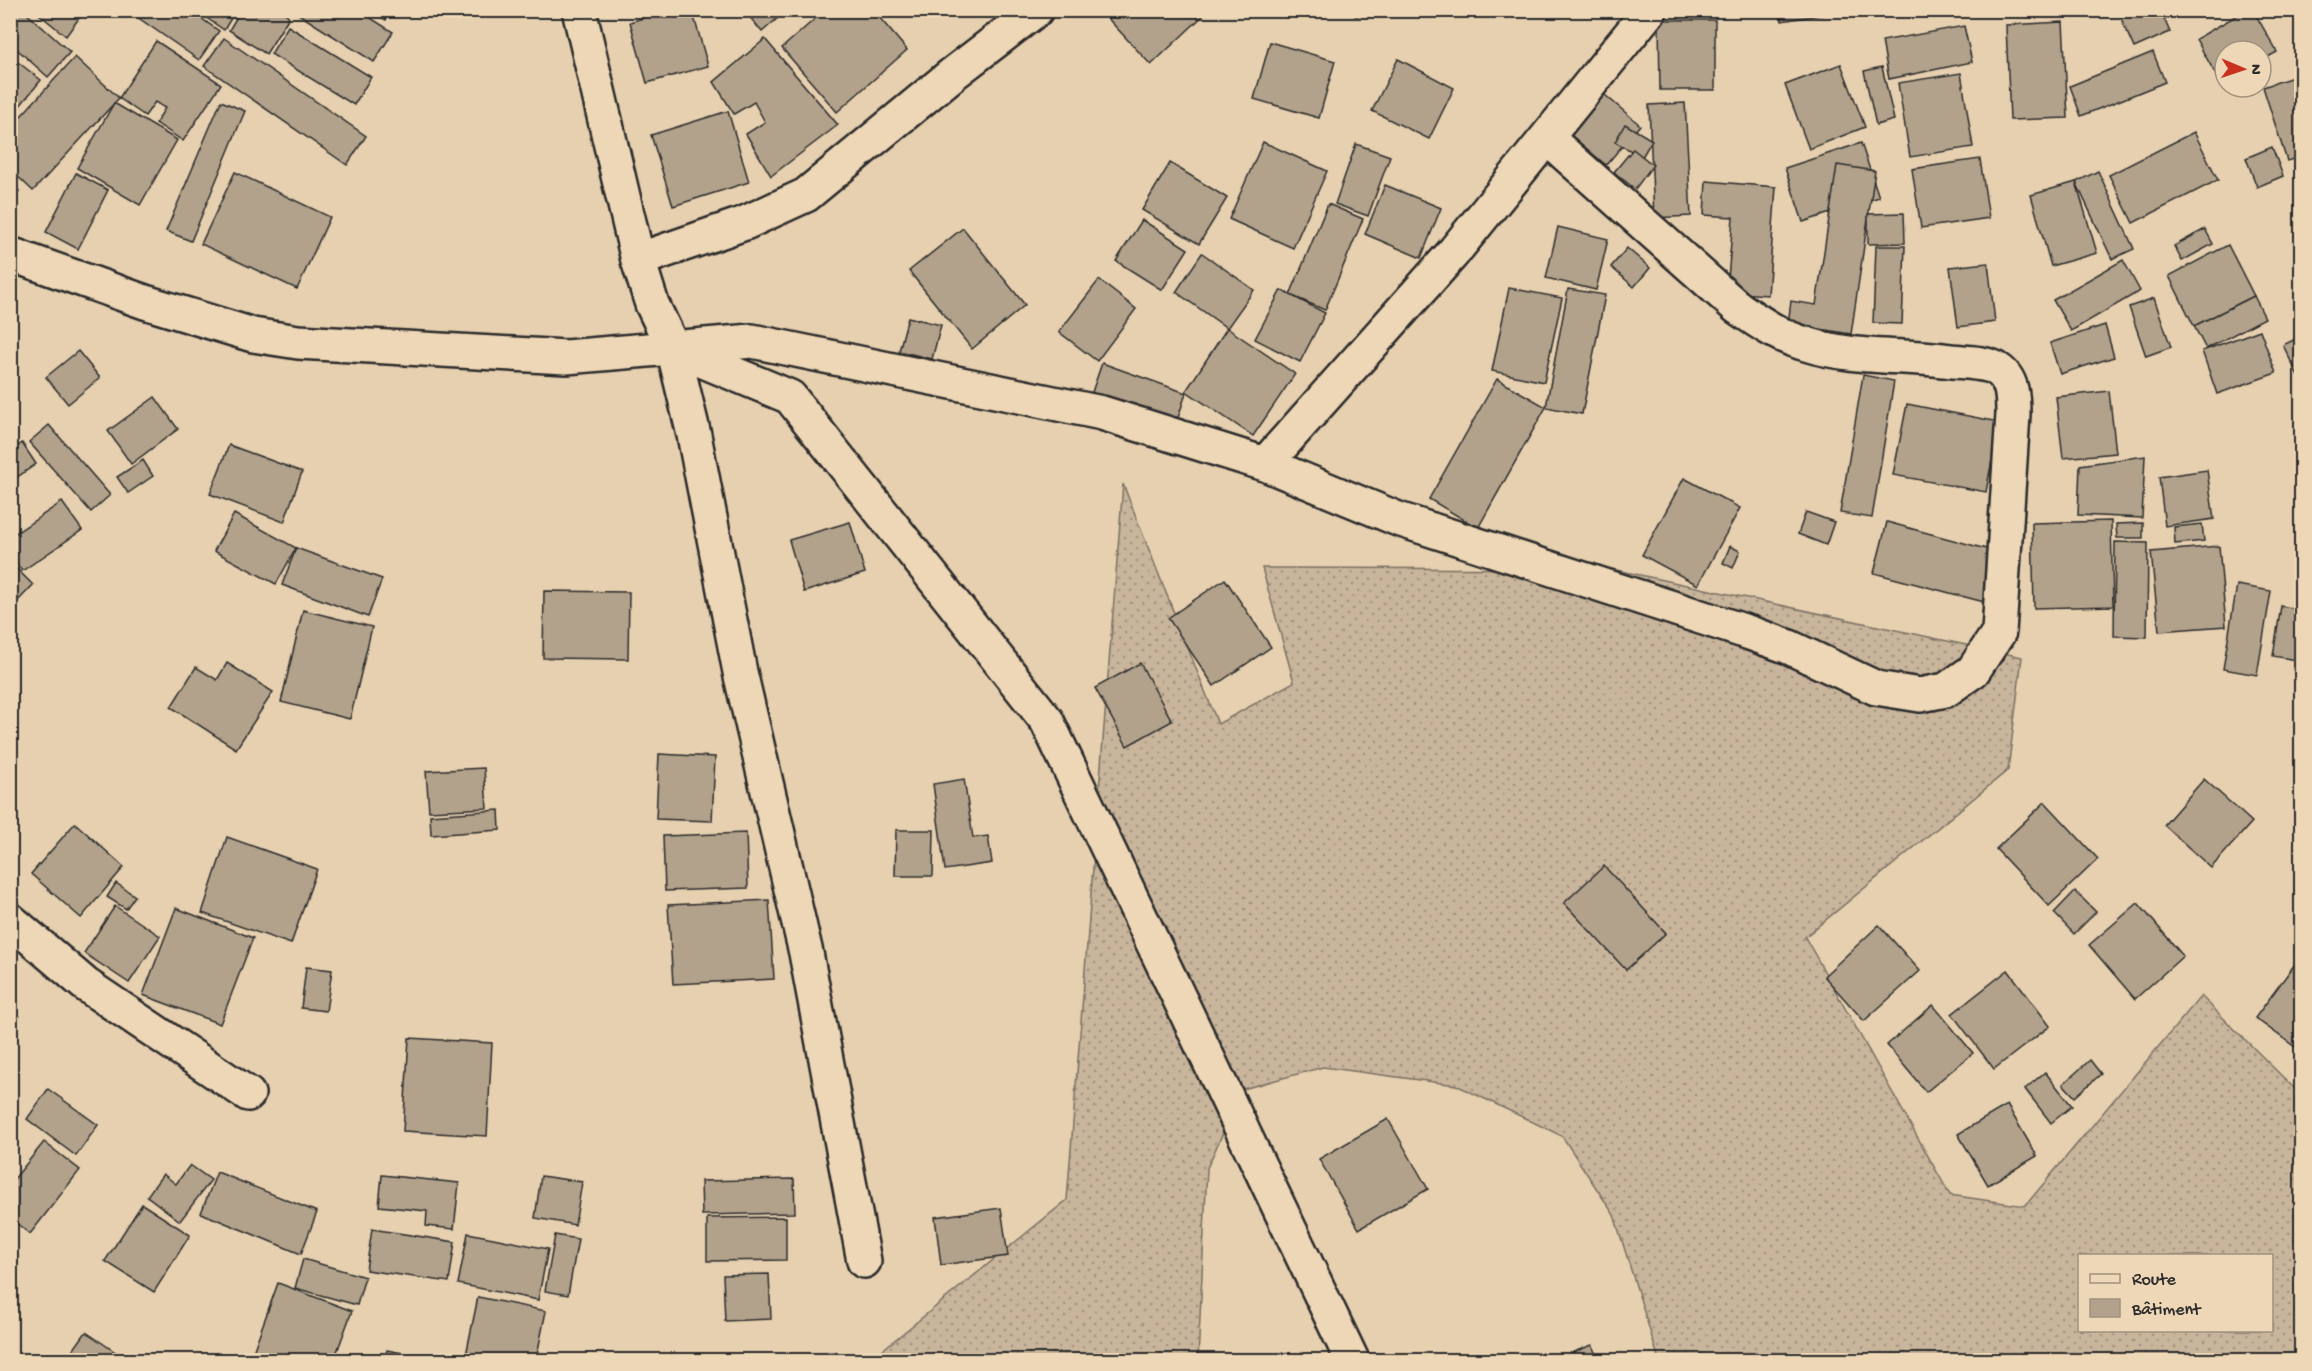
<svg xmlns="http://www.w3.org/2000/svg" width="2312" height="1371" viewBox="0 0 2312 1371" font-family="'Gochi Hand',sans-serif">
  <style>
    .grass { fill: url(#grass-dots); stroke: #7a7063; stroke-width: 1.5; fill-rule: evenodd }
    .building { fill: #b2a28b; stroke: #2b2b2b; stroke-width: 1.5 }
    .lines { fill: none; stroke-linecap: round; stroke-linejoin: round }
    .street-casing { stroke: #2b2b2b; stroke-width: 38 }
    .street { stroke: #eed7b6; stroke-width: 33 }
  </style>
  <defs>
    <pattern id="grass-dots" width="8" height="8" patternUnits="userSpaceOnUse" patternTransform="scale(1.5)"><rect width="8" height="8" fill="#c8b59b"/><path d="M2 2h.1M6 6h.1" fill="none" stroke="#a3937f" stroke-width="1.8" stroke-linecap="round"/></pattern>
  </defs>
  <rect width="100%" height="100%" fill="#e6d0b0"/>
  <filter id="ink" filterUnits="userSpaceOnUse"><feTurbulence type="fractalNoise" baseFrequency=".0167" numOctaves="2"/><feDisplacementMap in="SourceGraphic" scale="12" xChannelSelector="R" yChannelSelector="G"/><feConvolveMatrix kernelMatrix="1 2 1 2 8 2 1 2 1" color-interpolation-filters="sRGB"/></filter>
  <g filter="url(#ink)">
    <path class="grass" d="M1123,484L1218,724L1294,682L1262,568L1612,569L2022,657L2008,770L1805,937L1950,1195L2025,1206L2201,996L2301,1095V1360H1659L1614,1215L1562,1136L1456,1085L1323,1067L1243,1089L1207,1168L1198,1360H870L1067,1200ZM2080,1256H2272V1330H2080Z"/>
    <g class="building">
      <path d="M10,10H23L70,52L48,77L10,43Z"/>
      <path d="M34,10H85L66,36Z"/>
      <path d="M127,10H189L219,31L199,60Z"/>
      <path d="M195,10H236L224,30Z"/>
      <path d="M241,10H283L289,17L266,54L229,30Z"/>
      <path d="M292,10H358L393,32L374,62Z"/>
      <path d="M367,10H391L386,20Z"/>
      <path d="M669,10H692L708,66L647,83L630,22Z"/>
      <path d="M744,10H787L762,32Z"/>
      <path d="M825,10H873L907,50L837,112L782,48Z"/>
      <path d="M1100,10H1209L1151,65Z"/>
      <path d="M1355,10H1431L1355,16Z"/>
      <path d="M1780,10H1852L1782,21Z"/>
      <path d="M2133,10H2160L2170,32L2134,48L2120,16Z"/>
      <path d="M2246,10H2253L2277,52L2261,61V51H2225V81L2221,84L2196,39Z"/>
      <path d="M1659,20H1715V90H1660Z"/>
      <path d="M2063,22L2068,118L2010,120L2006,25Z"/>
      <path d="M288,26L371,77L354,105L271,54Z"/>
      <path d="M1964,26L1972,62L1889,79L1882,41Z"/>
      <path d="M224,38L366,136L347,165L204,66Z"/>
      <path d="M765,39L838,125L771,176L746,134L765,122L754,102L734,114L714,82Z"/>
      <path d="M156,41L221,84L183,141L156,123L165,108L155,102L145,116L119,98Z"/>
      <path d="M1270,42L1335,61L1319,118L1254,99Z"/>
      <path d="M2153,52L2165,82L2081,116L2070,86Z"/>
      <path d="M10,56L41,80L10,118Z"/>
      <path d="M75,57L119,98L33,191L10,169V128Z"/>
      <path d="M1398,59L1454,88L1429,139L1372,111Z"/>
      <path d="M1841,64L1865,127L1809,149L1785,85Z"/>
      <path d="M1882,67L1894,120L1876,125L1864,71Z"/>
      <path d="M1961,73L1973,147L1910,157L1898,83Z"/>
      <path d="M2296,76L2302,94V157L2287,161L2263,87Z"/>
      <path d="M1598,89L1640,125L1606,165L1564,130Z"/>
      <path d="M221,101L245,111L191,241L166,231Z"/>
      <path d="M114,103L177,140L140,205L77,168Z"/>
      <path d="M1685,103L1691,216L1654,218L1649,105Z"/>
      <path d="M728,111L749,182L673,206L651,135Z"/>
      <path d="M1625,124L1652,140L1642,157L1615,142Z"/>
      <path d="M2194,132L2218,180L2133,223L2109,175Z"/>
      <path d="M1263,142L1327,171L1293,248L1229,219Z"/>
      <path d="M1861,143L1879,197L1803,222L1785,168Z"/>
      <path d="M1356,144L1390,156L1368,216L1335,204Z"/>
      <path d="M2272,147L2283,176L2257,187L2246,158Z"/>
      <path d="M1633,149L1653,165L1635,189L1614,172Z"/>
      <path d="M1980,159L1989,218L1921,228L1912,169Z"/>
      <path d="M1170,163L1227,198L1199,244L1142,210Z"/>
      <path d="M1837,165L1875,171L1851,334L1788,324L1791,301L1816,305Z"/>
      <path d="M2098,171L2134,249L2112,259L2076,182Z"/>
      <path d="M235,172L330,217L297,289L201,244Z"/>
      <path d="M76,173L108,190L78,249L46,232Z"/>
      <path d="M1706,181L1776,187L1768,295L1727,292L1733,217L1704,215Z"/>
      <path d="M2076,182L2097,253L2051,266L2031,195Z"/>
      <path d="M1385,185L1441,208L1421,258L1365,234Z"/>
      <path d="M10,186L19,191L10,205Z"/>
      <path d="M1328,204L1363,219L1325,310L1290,295Z"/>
      <path d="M1904,213L1905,243L1868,244V214Z"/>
      <path d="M1142,220L1188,249L1162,290L1116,261Z"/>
      <path d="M1558,227L1608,239L1596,290L1546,278Z"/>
      <path d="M963,228L1025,305L972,349L909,271Z"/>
      <path d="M2205,229L2213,244L2182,261L2174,246Z"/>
      <path d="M2228,245L2254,296L2194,326L2169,276Z"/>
      <path d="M1876,246H1905L1902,324L1873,323Z"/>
      <path d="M1627,248L1650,268L1634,287L1611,267Z"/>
      <path d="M1202,253L1254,290L1227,328L1176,292Z"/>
      <path d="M2123,260L2140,291L2071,331L2053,300Z"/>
      <path d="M1988,263L1995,322L1958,327L1950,267Z"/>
      <path d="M1099,280L1136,309L1097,361L1059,332Z"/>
      <path d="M1509,288L1562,298L1544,382L1492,371Z"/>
      <path d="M1568,289L1605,295L1582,414L1546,407Z"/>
      <path d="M1281,290L1325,313L1300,362L1255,339Z"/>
      <path d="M2254,296L2265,318L2206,349L2194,326Z"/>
      <path d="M2154,298L2171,347L2146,356L2129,307Z"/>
      <path d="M908,317L941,325L932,359L899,351Z"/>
      <path d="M2105,325L2114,357L2060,374L2050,343Z"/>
      <path d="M1227,328L1295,374L1253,436L1186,391Z"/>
      <path d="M2260,330L2276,373L2217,394L2202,351Z"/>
      <path d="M2302,336V384L2283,345Z"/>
      <path d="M78,351L100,378L68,404L46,377Z"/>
      <path d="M1102,363L1186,393L1176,424L1091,395Z"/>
      <path d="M1863,375L1894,381L1872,518L1840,513Z"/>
      <path d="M1497,379L1546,407L1478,528L1429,499Z"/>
      <path d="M2109,391L2116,453L2063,458L2056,397Z"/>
      <path d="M155,397L178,429L131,464L108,431Z"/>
      <path d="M1907,404L1999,422L1986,492L1893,475Z"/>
      <path d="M49,425L110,495L91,512L29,442Z"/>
      <path d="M22,443L36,464L10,482V452Z"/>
      <path d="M229,445L302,472L284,522L210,494Z"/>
      <path d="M2145,456L2142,518L2078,515L2080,465Z"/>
      <path d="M143,460L153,476L128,493L117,477Z"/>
      <path d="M2207,470L2214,519L2165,526L2159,477Z"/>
      <path d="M1684,478L1740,508L1698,585L1642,555Z"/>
      <path d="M62,502L82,530L22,571L10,554V537Z"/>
      <path d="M1806,512L1834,522L1826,545L1798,534Z"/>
      <path d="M234,514L296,548L276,584L214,551Z"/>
      <path d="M2111,521L2113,606L2034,608L2032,523Z"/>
      <path d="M850,522L865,573L804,592L789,540Z"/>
      <path d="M1887,522L2001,553L1988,603L1874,573Z"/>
      <path d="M2143,523V538H2117L2116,524Z"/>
      <path d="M2202,524L2204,541L2175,544L2174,527Z"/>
      <path d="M2115,542L2148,543L2147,637L2114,636Z"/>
      <path d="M1730,546L1740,551L1733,568L1723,563Z"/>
      <path d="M2219,546L2226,626L2159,631L2151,552Z"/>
      <path d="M296,548L382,579L368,617L282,585Z"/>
      <path d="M10,562L33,585L16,603L10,598Z"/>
      <path d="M1225,579L1271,647L1214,686L1168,618Z"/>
      <path d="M2237,585L2271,591L2257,675L2223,669Z"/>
      <path d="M544,591L629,592L628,659L543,658Z"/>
      <path d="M2281,606L2302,610V661L2273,656Z"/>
      <path d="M303,610L372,627L350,719L281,702Z"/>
      <path d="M227,663L273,692L236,749L171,707L196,667L217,680Z"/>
      <path d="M1140,663L1172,721L1127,746L1095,688Z"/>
      <path d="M659,754L715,757L712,821L656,819Z"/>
      <path d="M484,768L487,808L429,811L426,771Z"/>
      <path d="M964,779L973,838L988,836L992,863L945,870L933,784Z"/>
      <path d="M2204,779L2252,822L2211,868L2164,825Z"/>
      <path d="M2045,802L2098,859L2049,906L1996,849Z"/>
      <path d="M499,810L500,830L431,835L430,815Z"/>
      <path d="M75,823L124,867L81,918L31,874Z"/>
      <path d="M896,830H934L933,876H895Z"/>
      <path d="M746,833L748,888L665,891L663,836Z"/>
      <path d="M227,837L317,869L291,944L202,913Z"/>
      <path d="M1604,866L1666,933L1626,970L1564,903Z"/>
      <path d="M116,883L135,896L126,909L107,897Z"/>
      <path d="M2075,891L2096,912L2074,934L2054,913Z"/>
      <path d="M769,900L774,979L673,984L668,905Z"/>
      <path d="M2138,903L2183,956L2135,999L2089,945Z"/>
      <path d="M115,906L160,936L129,983L84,953Z"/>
      <path d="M176,908L253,938L220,1024L143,995Z"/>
      <path d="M1879,925L1920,971L1864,1021L1824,976Z"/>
      <path d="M2298,960L2302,962V1052L2255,1018Z"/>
      <path d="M306,967L332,970L326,1011L301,1008Z"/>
      <path d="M2008,970L2050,1026L1994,1069L1952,1014Z"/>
      <path d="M1933,1005L1973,1053L1926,1092L1887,1045Z"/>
      <path d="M10,1008L19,1017L10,1026Z"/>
      <path d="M409,1038L492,1043L487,1136L403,1131Z"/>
      <path d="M2090,1060L2101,1074L2075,1097L2063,1084Z"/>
      <path d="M2045,1072L2072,1106L2051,1123L2025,1089Z"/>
      <path d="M48,1089L98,1125L76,1156L27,1119Z"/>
      <path d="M2007,1105L2037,1156L1988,1185L1958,1134Z"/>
      <path d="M1388,1119L1428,1189L1359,1229L1319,1159Z"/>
      <path d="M44,1142L80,1170L30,1234L10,1218V1184Z"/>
      <path d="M190,1165L211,1180L180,1221L147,1196L163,1174L176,1184Z"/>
      <path d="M217,1172L317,1212L301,1254L201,1213Z"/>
      <path d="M382,1175L459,1183L454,1229L426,1226L427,1211L379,1206Z"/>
      <path d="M541,1176L582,1182L575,1225L535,1218Z"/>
      <path d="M794,1179L795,1213L702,1215L701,1181Z"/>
      <path d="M142,1204L190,1235L154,1292L105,1261Z"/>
      <path d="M1001,1208L1008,1256L941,1265L935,1217Z"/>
      <path d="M786,1217V1260L707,1261V1218Z"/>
      <path d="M372,1229L455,1242L449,1282L366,1270Z"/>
      <path d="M468,1233L548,1249L538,1300L458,1284Z"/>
      <path d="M555,1235L578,1239L568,1295L545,1291Z"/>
      <path d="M303,1259L365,1277L357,1305L295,1288Z"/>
      <path d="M769,1274L771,1319L725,1321L723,1275Z"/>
      <path d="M278,1283L352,1311L334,1360H276L253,1352Z"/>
      <path d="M478,1297L546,1311L536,1360H465Z"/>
      <path d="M86,1332L127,1360H66Z"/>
      <path d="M1592,1345L1598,1360H1553Z"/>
      <path d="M387,1350L437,1360H384Z"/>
    </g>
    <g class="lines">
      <defs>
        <g id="street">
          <path d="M579,10L638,260L652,304L673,348L694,435L740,672L806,953L864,1261"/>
          <path d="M10,254L145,302L253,335L298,342L566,357L752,341L1102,413L1265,464L1398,519L1750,633L1789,647L1876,688L1920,695L1946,690L1973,671L1999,632L2013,414C2013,398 2013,379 1997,369C1987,362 1956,362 1943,360C1898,355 1849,358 1806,344C1780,337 1759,322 1737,307L1547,138"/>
          <path d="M638,260L745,223L806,195L954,73L1036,10"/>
          <path d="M677,350L790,397L1047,721L1352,1360"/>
          <path d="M1265,464L1453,253L1650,10"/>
          <path d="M10,920L86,985L248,1094"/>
        </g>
      </defs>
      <use href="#street" class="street-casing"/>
      <use href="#street" class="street"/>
    </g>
  </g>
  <rect width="2312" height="1371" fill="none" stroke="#eed7b6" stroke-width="36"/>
  <rect x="18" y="18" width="2276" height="1335" fill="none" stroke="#2b2b2b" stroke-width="2" filter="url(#ink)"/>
  <rect x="2078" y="1254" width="195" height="78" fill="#eed7b6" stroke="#a0927e" stroke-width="1.5"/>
  <rect x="2090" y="1274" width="30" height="9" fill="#eed7b6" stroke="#a0927e" stroke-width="1.5"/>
  <text x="2132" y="1284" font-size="18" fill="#2b2b2b">Route</text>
  <rect x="2090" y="1299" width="30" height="18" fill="#b2a28b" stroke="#a0927e" stroke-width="1.5"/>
  <text x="2132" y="1314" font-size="18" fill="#2b2b2b">Bâtiment</text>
  <g transform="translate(2243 69) rotate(92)"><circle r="28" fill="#eed7b6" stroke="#a0927e" stroke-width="1.5"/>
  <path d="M0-4.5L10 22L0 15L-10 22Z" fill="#c8321e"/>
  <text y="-9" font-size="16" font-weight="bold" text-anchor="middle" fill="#2b2b2b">N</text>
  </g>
</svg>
